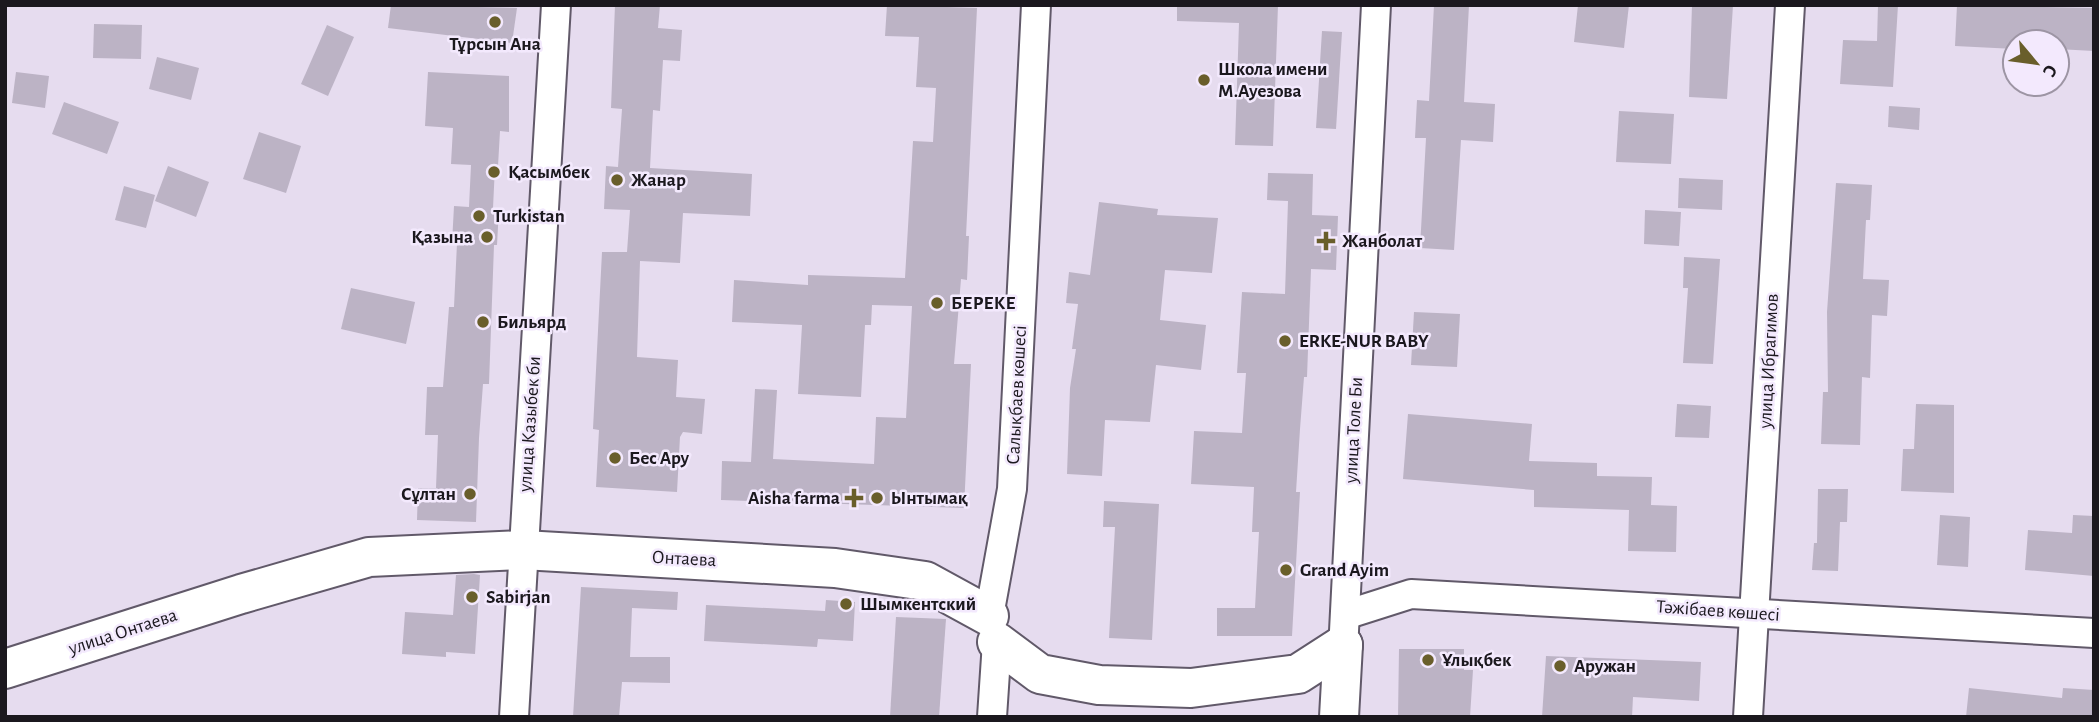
<svg xmlns="http://www.w3.org/2000/svg" width="2099" height="722" viewBox="0 0 2099 722" font-family="'Alegreya Sans',sans-serif">
  <style>
    .building { fill: #bcb3c5 }
    .lines { fill: none; stroke-linecap: round; stroke-linejoin: round }
    .minor-casing { stroke: #615969; stroke-width: 32 }
    .secondary-casing { stroke: #615969; stroke-width: 42 }
    .minor { stroke: #fff; stroke-width: 28 }
    .secondary { stroke: #fff; stroke-width: 38 }
    .poi-dot { fill: #695e2b; stroke: #f3e9fd; stroke-width: 2.5 }
    .labels { text-anchor: middle; dominant-baseline: central; stroke-width: 5; stroke-linejoin: round; paint-order: stroke }
    .poi-label { font-size: 19px; font-weight: bold; fill: #1b181e; stroke: #f3e9fd; text-anchor: start }
    .street-label { font-size: 19px; fill: #1b181e; stroke: #f3e9fd }
  </style>
  <rect width="100%" height="100%" fill="#e6dcef"/>
  <g class="building">
    <path d="M391,5L517,8L512,43L388,28Z"/>
    <path d="M615,5H660L658,28L682,30L680,61L663,60L660,111L653,110L650,168L752,174L750,216L683,213L680,263L640,261L637,357L678,360L676,397L705,399L702,434L683,432L680,437L677,492L596,487L599,430L593,429L602,252H627L630,210L604,209L606,166L618,167L622,109L611,108Z"/>
    <path d="M887,5L977,8L966,236H969L967,280L961,279L954,364H971L964,508L721,500L722,461L751,462L755,389L777,390L773,459L874,464L876,417L906,418L912,306L872,305L871,325H865L861,397L798,394L802,325L732,322L734,280L808,285V275L905,278L913,141L933,142L936,88L916,87L919,37L885,36Z"/>
    <path d="M1177,5H1278L1273,146L1235,145L1239,23L1177,21Z"/>
    <path d="M1434,5H1469L1464,102L1495,104L1493,142L1461,140L1454,250L1420,248L1426,138H1415L1417,100L1429,101Z"/>
    <path d="M1578,5H1629L1624,48L1574,42Z"/>
    <path d="M1692,5H1733L1727,99L1689,97Z"/>
    <path d="M1878,5H1898L1893,87L1840,84L1843,40L1877,41Z"/>
    <path d="M1957,5L2094,8V51L2057,49V42H2015V49L1955,46Z"/>
    <path d="M94,24L142,25L141,59L93,58Z"/>
    <path d="M327,25L354,37L328,96L301,84Z"/>
    <path d="M1322,31L1342,32L1336,129L1316,128Z"/>
    <path d="M157,57L199,68L191,100L149,89Z"/>
    <path d="M16,72L49,76L45,108L12,103Z"/>
    <path d="M428,72L509,76V132L500,131L498,166H495L493,208H499L497,245H494L489,384H483L479,438L476,522L417,520L418,488H436L438,435H425L427,387H443L449,307H454L457,243H452L454,206L469,207L471,165L451,164L453,128L425,126Z"/>
    <path d="M64,102L119,122L107,154L52,134Z"/>
    <path d="M1889,106L1920,108L1919,130L1888,127Z"/>
    <path d="M1619,111L1674,114L1671,164L1616,162Z"/>
    <path d="M259,132L301,146L286,193L243,179Z"/>
    <path d="M168,166L209,182L196,217L155,201Z"/>
    <path d="M1268,173L1313,174L1312,215L1338,216L1336,270L1311,269L1307,377H1304L1300,429L1296,492H1300L1292,636H1217V608H1255L1259,532H1252L1254,487L1191,484L1194,431L1242,433L1246,373H1237L1242,292L1285,294L1288,201L1267,200Z"/>
    <path d="M1679,178L1723,180L1722,210L1678,208Z"/>
    <path d="M1836,183L1872,185L1870,220H1866L1863,279L1889,280L1887,316L1872,315L1870,378L1862,377L1860,445L1821,444L1823,392H1828L1827,312Z"/>
    <path d="M124,186L155,195L146,228L115,220Z"/>
    <path d="M1099,202L1158,209L1157,215L1218,218L1212,273L1165,270L1160,320L1206,325L1201,370L1156,365L1150,422L1105,420L1102,476L1067,474L1070,388L1076,349H1072L1078,304L1066,303L1069,272L1090,275Z"/>
    <path d="M1645,210L1681,212L1679,246L1644,244Z"/>
    <path d="M1684,257L1720,259L1713,364L1683,363L1688,288H1683Z"/>
    <path d="M351,288L415,302L406,344L341,329Z"/>
    <path d="M1414,312L1460,314L1457,367L1411,365Z"/>
    <path d="M1677,404L1711,406L1709,438L1675,437Z"/>
    <path d="M1916,404L1954,405V493L1901,491L1903,449H1914Z"/>
    <path d="M1408,414L1532,424L1529,461L1597,463V476L1652,477L1651,505L1677,506L1676,552L1628,551L1629,510L1534,507V490L1403,479Z"/>
    <path d="M1818,489H1848L1847,522H1840L1838,571L1812,570L1814,543H1817Z"/>
    <path d="M1104,501L1159,504L1152,640L1109,638L1115,527H1103Z"/>
    <path d="M1940,515L1970,517L1968,567L1937,565Z"/>
    <path d="M2073,515L2094,516V576L2025,570L2028,530L2072,533Z"/>
    <path d="M474,574L480,575L475,654L446,652V657L402,654L405,612L453,615L456,575Z"/>
    <path d="M581,587L678,592L677,610L632,608L630,657H670V683L622,682L619,717H573Z"/>
    <path d="M826,600L855,602L853,641L818,639L817,647L704,641L706,605L825,611Z"/>
    <path d="M896,617L946,619L939,717H890Z"/>
    <path d="M1399,649H1464V670H1473L1470,717H1398Z"/>
    <path d="M1546,656L1701,662L1699,701L1633,697L1632,717H1542Z"/>
    <path d="M1969,688L2062,698L2063,688L2094,690V717H1966Z"/>
  </g>
  <g class="lines">
    <defs>
      <g id="minor">
        <path d="M1345,615L1411,594L2094,633"/>
        <path d="M989,616L1012,489L1036,5"/>
        <path d="M1344,631L1376,5"/>
        <path d="M514,717L556,5"/>
        <path d="M992,717L997,642"/>
        <path d="M1748,717L1790,5"/>
      </g>
      <g id="secondary">
        <path d="M997,642L1040,674L1099,685L1191,688L1298,674L1343,645"/>
        <path d="M5,669L241,594L369,557L523,550L835,568L925,581L989,616"/>
        <path d="M1339,717L1343,645"/>
      </g>
    </defs>
    <use href="#minor" class="minor-casing"/>
    <use href="#secondary" class="secondary-casing"/>
    <use href="#minor" class="minor"/>
    <use href="#secondary" class="secondary"/>
  </g>
  <g class="poi-dot">
    <circle cx="495" cy="22" r="7"/>
    <circle cx="1204" cy="80" r="7"/>
    <circle cx="494" cy="172" r="7"/>
    <circle cx="617" cy="180" r="7"/>
    <circle cx="479" cy="216" r="7"/>
    <circle cx="487" cy="237" r="7"/>
    <path d="M1322.5 230.5h7v7h7v7h-7v7h-7v-7h-7v-7h7z"/>
    <circle cx="937" cy="303" r="7"/>
    <circle cx="483" cy="322" r="7"/>
    <circle cx="1285" cy="341" r="7"/>
    <circle cx="615" cy="458" r="7"/>
    <circle cx="470" cy="494" r="7"/>
    <path d="M850.5 487.5h7v7h7v7h-7v7h-7v-7h-7v-7h7z"/>
    <circle cx="877" cy="498" r="7"/>
    <circle cx="1286" cy="570" r="7"/>
    <circle cx="472" cy="597" r="7"/>
    <circle cx="846" cy="604" r="7"/>
    <circle cx="1428" cy="660" r="7"/>
    <circle cx="1560" cy="666" r="7"/>
  </g>
  <g class="labels">
    <g class="poi-label">
      <text x="495" y="44" text-anchor="middle">Тұрсын Ана</text>
      <text x="1218" y="69">Школа имени<tspan x="1218" dy="22">М.Ауезова</tspan></text>
      <text x="508" y="172">Қасымбек</text>
      <text x="631" y="180">Жанар</text>
      <text x="493" y="216">Turkistan</text>
      <text x="473" y="237" text-anchor="end">Қазына</text>
      <text x="1342" y="241">Жанболат</text>
      <text x="951" y="303">БЕРЕКЕ</text>
      <text x="497" y="322">Бильярд</text>
      <text x="1299" y="341">ERKE-NUR BABY</text>
      <text x="629" y="458">Бес Ару</text>
      <text x="456" y="494" text-anchor="end">Сұлтан</text>
      <text x="840" y="498" text-anchor="end">Aisha farma</text>
      <text x="891" y="498">Ынтымақ</text>
      <text x="1300" y="570">Grand Ayim</text>
      <text x="486" y="597">Sabirjan</text>
      <text x="860" y="604">Шымкентский</text>
      <text x="1442" y="660">Ұлықбек</text>
      <text x="1574" y="666">Аружан</text>
    </g>
    <g class="street-label">
      <text transform="translate(1769 361) rotate(-87)">улица Ибрагимов</text>
      <text transform="translate(1017 395) rotate(-87)">Салықбаев көшесі</text>
      <text transform="translate(530 424) rotate(-86)">улица Казыбек би</text>
      <text transform="translate(1354 430) rotate(-87)">улица Толе Би</text>
      <text transform="translate(684 559) rotate(3)">Онтаева</text>
      <text transform="translate(1718 611) rotate(4)">Тәжібаев көшесі</text>
      <text transform="translate(123 632) rotate(-18)">улица Онтаева</text>
    </g>
  </g>
  <rect width="2099" height="722" fill="none" stroke="#1b181e" stroke-width="14"/>
  <g transform="translate(2036 63) rotate(119)"><circle r="33" fill="#f3e9fd" stroke="#9d95a4" stroke-width="2"/>
  <path d="M0-5L12 26L0 18L-12 26Z" fill="#695e2b"/>
  <text y="-10" font-size="19" font-weight="bold" text-anchor="middle" fill="#1b181e">С</text>
  </g>
</svg>
